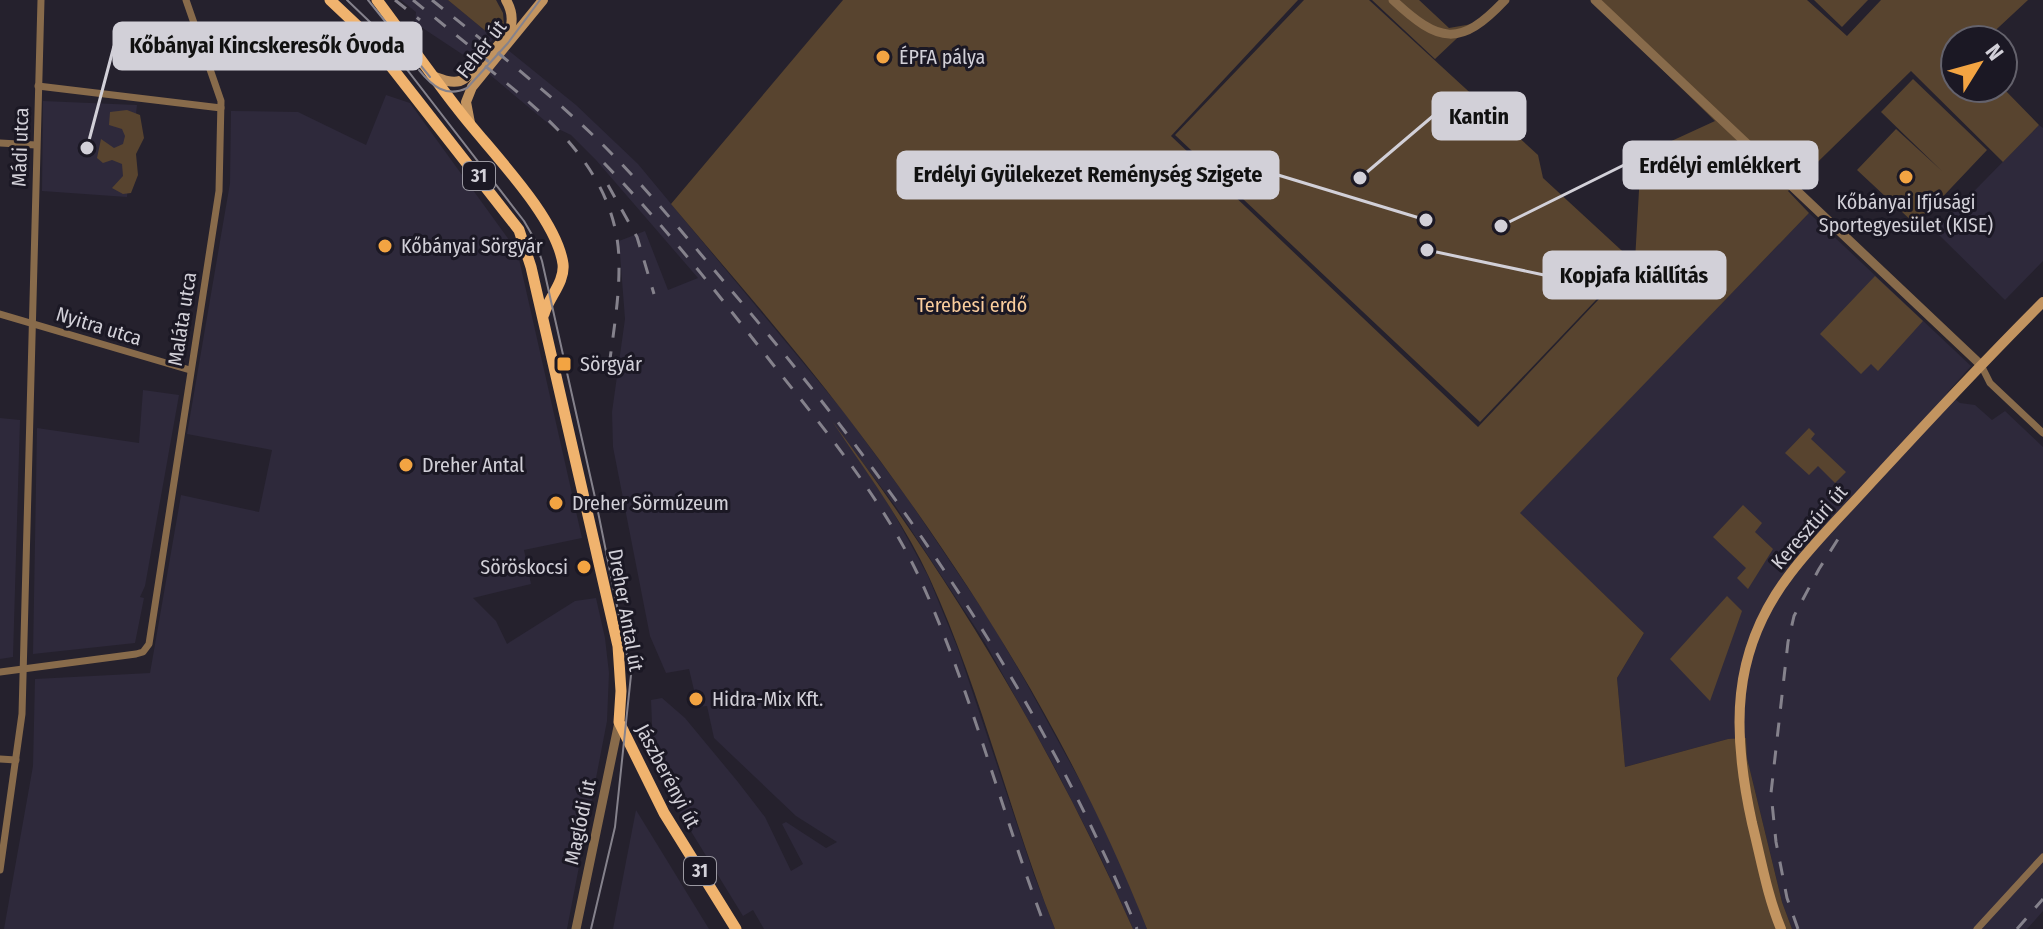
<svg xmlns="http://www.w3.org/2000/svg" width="2043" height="929" viewBox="0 0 2043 929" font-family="'Fira Sans Condensed',sans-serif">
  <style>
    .built { fill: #2e293b }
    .green { fill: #58442f }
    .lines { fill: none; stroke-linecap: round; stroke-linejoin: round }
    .minor { stroke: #886b4b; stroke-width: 7 }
    .tertiary { stroke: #886b4b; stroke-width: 9 }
    .secondary { stroke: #c29460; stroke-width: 10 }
    .primary { stroke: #f0b36e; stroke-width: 11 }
    .tram { stroke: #85828c; stroke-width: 2 }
    .rail { stroke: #85828c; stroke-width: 3; stroke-dasharray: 14 14; stroke-linecap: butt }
    .poi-dot { fill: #f3a442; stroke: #1b1824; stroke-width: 3 }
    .labels { text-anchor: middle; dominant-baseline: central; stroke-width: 6; stroke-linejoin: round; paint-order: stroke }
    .shield { fill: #1b1824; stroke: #9b99a2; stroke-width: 2 }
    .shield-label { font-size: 18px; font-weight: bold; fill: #d2d0d8 }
    .street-label { font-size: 20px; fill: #d2d0d8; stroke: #1b1824 }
    .poi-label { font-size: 20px; fill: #d2d0d8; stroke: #1b1824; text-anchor: start }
    .park-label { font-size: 20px; fill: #facd9d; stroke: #1b1824 }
    .leader { fill: none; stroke: #d2d0d8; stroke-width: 3 }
    .callout-dot { fill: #d2d0d8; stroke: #1b1824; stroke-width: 3 }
    .callout { fill: #d2d0d8; stroke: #d2d0d8; stroke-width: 3 }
    .callout-label { font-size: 22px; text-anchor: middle; font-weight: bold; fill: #111 }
  </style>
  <rect width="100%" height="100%" fill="#25212d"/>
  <g class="built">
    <path d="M401,0H448L494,38L474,62L415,23L416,12Z"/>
    <path d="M508,50L576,105L638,164L844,412L908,499L989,619L1023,677L1090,799L1124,870L1147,929H1133L1099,854L1055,768L983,639L896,507L848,443L892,510L928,576L958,649L1034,875L1055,929H764L753,910L743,916L654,771L651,700L662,698L685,718L738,782L765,817L791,871L803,864L782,824L786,822L826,848L837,842L796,816L714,738L707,706L698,707L689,669L666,673L650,636L613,447L612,412L625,319L619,241L645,231L668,290L698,278L596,160L571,135L550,125L489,74Z"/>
    <path d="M386,95L410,103L512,244L519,259L582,538L524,550L531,584L473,598L496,621L507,644L575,601L596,598L605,638L609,673L607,721L567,929H4L33,766L35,679L150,673L181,495L259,512L272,450L187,434L230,183L231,111L298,112L366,145Z"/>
    <path d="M43,101L137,105L127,197L42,191Z"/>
    <path d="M2039,125L2043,128V261L2005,300L1935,231Z"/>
    <path d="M1809,213L1971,366L1947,393L1960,403L1975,405L1992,420L2005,411L2043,447V911L2027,929H1792L1782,902L1747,758L1746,739H1728L1625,767L1617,678L1644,633L1519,513Z"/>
    <path d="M143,390L179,395L145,586L140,597L144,598L135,643L33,654L37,428L139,443Z"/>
    <path d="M0,418L20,420L13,657L0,659Z"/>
    <path d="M636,810L709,929H613Z"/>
  </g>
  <g class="green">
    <path d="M448,0H496L503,13L504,25L494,38Z"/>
    <path d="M843,0H1298L1171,136L1478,427L1635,261L1641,155L1715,121L1591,0H1807L1847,36L1881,0H2028L1985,40H1955V88H2003L2039,125L2003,162L1911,71L1788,191L1809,213L1520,513L1644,633L1617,678L1625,767L1728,739L1746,738L1747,758L1782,902L1792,929H1147C1074,743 966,572 845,414C790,342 730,274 671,204Z"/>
    <path d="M1304,0H1369L1538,155L1543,178L1633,261L1480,422L1175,135Z"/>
    <path d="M1372,0H1419L1449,28L1472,24L1435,59Z"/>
    <path d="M1814,0H1868L1842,27Z"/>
    <path d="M1913,79L1987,150L1916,225L1857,170L1896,129L1942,171L1881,112Z"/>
    <path d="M127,110L140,115L144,138L136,154L138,175L131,193L123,194L112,188L123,176L122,164L112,160L103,163L97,158L101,139L114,148L123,144L125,136L122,129L109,125L110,112Z"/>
    <path d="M1875,276L1923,321L1878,371L1871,364L1861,374L1820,334Z"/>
    <path d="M832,421C951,579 1053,748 1133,929H1055C1009,813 981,690 929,577C903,521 866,472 832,421Z"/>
    <path d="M1809,428L1815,434L1811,439L1846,472L1835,483L1818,466L1809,475L1785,453Z"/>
    <path d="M1743,505L1762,523L1755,532L1773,549L1748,589L1737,578L1746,568L1713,537Z"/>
    <path d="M1727,596L1742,611L1710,701L1670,659Z"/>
  </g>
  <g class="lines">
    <g class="minor">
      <path d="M38,86L221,108"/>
      <path d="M0,143L36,145"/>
      <path d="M0,314L190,370"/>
      <path d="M1981,365L1990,383L2043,433"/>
      <path d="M0,672L136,654L143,652L149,644L219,191L221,101L186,0"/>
      <path d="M0,759L16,760"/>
      <path d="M0,870L22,714L41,0"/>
      <path d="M1977,929L2043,857"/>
    </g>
    <g class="tertiary">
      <path d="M1393,0C1439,43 1460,48 1505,0"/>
      <path d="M1595,0L1981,365"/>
      <path d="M576,929L619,722"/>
    </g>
    <g class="secondary">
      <path d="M435,77C443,80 451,83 460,81C472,77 508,37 511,25C513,16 510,7 506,0"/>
      <path d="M470,123L466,102L472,87L543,0"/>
      <path d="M1781,929C1767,895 1761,859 1752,823C1732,732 1730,652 1790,574C1814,542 1844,513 1871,483C1927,422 1984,361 2043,302"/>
    </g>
    <g class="primary">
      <path d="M330,0L364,32L519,230L531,267L618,646L621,691L619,722L664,813L736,929"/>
      <path d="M377,0C404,36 430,73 457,108C487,148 556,215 563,264C565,282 549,297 544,314"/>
    </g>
    <g class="tram">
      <path d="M347,0L371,23L524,221L535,240L542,261L596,502L631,675L615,827L591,929"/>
      <path d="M368,0L430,77"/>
      <path d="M419,70C432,86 446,98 467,88L508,43L540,0"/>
    </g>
    <g class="rail">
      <path d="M395,0L420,20"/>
      <path d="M413,0L499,70"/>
      <path d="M432,0C488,45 546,90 598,140C650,191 695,248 742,303C902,493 1042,698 1137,929"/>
      <path d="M485,66C550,117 621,177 619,268C619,298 614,329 610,359"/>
      <path d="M604,163C664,225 718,294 771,362C826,431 884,501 921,581C972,693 1002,814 1046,929"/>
      <path d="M608,185L637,237L654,294"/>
      <path d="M1798,929L1787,898L1776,842L1771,793L1788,642L1794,616L1819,569L1840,536"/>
      <path d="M2017,929L2043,899"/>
    </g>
  </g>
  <g class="poi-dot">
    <circle cx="883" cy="57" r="8"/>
    <circle cx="1906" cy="177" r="8"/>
    <circle cx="385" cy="246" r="8"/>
    <rect x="556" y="356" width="16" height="16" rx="4"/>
    <circle cx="406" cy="465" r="8"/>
    <circle cx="556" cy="503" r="8"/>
    <circle cx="584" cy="567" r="8"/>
    <circle cx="696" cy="699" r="8"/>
  </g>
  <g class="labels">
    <g class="shield">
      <rect x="463" y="162" width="32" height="28" rx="6"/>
      <rect x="684" y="857" width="32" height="28" rx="6"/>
    </g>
    <g class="shield-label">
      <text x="479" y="176">31</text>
      <text x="700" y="871">31</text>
    </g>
    <g class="street-label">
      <text transform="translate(481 49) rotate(-52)">Fehér út</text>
      <text transform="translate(20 147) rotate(-88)">Mádi utca</text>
      <text transform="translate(182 319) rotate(-81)">Maláta utca</text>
      <text transform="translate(99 326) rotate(17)">Nyitra utca</text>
      <text transform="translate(1809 527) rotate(-49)">Keresztúri út</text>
      <text transform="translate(626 610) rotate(80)">Dreher Antal út</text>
      <text transform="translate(668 776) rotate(62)">Jászberényi út</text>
      <text transform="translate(580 822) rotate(-78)">Maglódi út</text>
    </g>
    <g class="poi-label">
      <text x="899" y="57">ÉPFA pálya</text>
      <text x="1906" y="202" text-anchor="middle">Kőbányai Ifjúsági<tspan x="1906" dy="23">Sportegyesület (KISE)</tspan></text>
      <text x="401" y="246">Kőbányai Sörgyár</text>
      <text x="580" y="364">Sörgyár</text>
      <text x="422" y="465">Dreher Antal</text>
      <text x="572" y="503">Dreher Sörmúzeum</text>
      <text x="568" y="567" text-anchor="end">Söröskocsi</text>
      <text x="712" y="699">Hidra-Mix Kft.</text>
    </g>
    <g class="park-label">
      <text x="972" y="305">Terebesi erdő</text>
    </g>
  </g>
  <path class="leader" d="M87 148L114 46M1360 178L1433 116M1501 226L1624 165M1426 220L1278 175M1427 250L1544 275"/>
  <g class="callout-dot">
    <circle cx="87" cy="148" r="8"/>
    <circle cx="1360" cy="178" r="8"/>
    <circle cx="1501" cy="226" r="8"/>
    <circle cx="1426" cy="220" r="8"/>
    <circle cx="1427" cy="250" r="8"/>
  </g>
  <g class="callout">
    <rect x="114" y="23" width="307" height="46" rx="8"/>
    <rect x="1433" y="93" width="92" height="46" rx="8"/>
    <rect x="1624" y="142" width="193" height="46" rx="8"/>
    <rect x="898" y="152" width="380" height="46" rx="8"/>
    <rect x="1544" y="252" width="181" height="46" rx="8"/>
  </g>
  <g class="callout-label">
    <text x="267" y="53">Kőbányai Kincskeresők Óvoda</text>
    <text x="1479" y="124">Kantin</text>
    <text x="1720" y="173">Erdélyi emlékkert</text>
    <text x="1088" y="182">Erdélyi Gyülekezet Reménység Szigete</text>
    <text x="1634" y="283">Kopjafa kiállítás</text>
  </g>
  <g transform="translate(1979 64) rotate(53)"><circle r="38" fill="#1b1824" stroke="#64626c" stroke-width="2"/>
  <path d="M0-6L14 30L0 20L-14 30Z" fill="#f3a442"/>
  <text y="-12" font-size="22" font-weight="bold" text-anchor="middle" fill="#d2d0d8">N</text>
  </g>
</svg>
